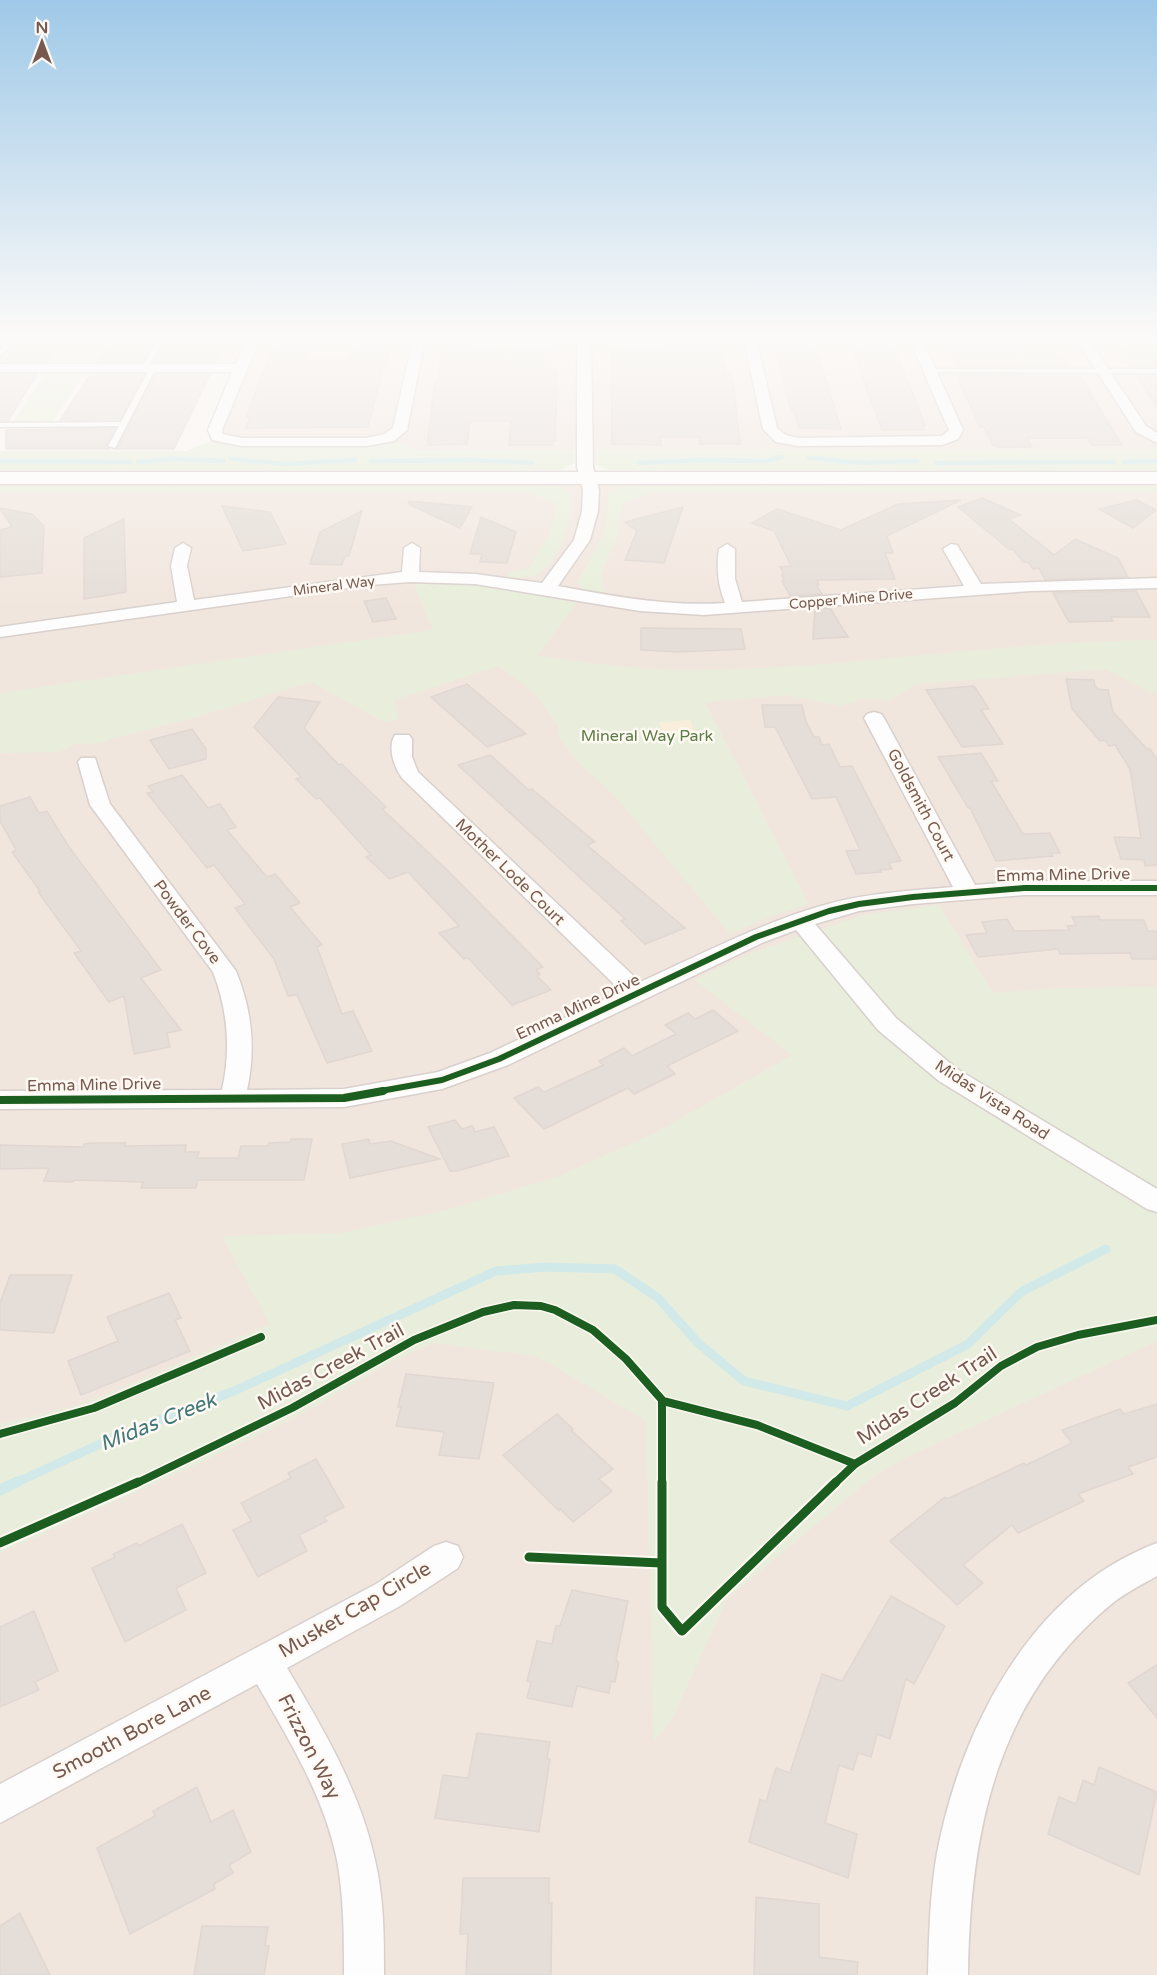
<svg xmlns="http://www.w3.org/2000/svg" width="1157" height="1975" viewBox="0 0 1157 1975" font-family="'Varela Round',sans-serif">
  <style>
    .residential { fill: #f1e6de }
    .green { fill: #e8eedb }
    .sand { fill: #f9eedb }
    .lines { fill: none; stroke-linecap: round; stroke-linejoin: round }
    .stream-far2 { stroke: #d1e9e9; stroke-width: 4.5 }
    .stream-far1 { stroke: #d1e9e9; stroke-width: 9 }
    .stream { stroke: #d1e9e9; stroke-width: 11 }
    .building { fill: #e5ddd7; stroke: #e1d7d2; stroke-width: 1.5 }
    .lane-casing { stroke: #d8d0cc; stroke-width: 3 }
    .street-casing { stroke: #d8d0cc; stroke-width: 3 }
    .secondary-casing { stroke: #d8d0cb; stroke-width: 3 }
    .lane { fill: #fefdfd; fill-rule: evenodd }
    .street { fill: #fefdfd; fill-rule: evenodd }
    .secondary { fill: #fefdfd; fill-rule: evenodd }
    .cycleway-far2-casing { stroke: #fef9f3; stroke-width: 10 }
    .cycleway-far1-casing { stroke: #fef9f3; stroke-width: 11 }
    .cycleway-casing { stroke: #fef9f3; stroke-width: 13 }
    .cycleway-far2 { stroke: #1b5e20; stroke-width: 6 }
    .cycleway-far1 { stroke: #1b5e20; stroke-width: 8 }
    .cycleway { stroke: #1b5e20; stroke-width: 9 }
    .labels { text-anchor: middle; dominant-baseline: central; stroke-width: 5; stroke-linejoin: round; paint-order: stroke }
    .far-street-label { font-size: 14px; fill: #77594f; stroke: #fef9f3 }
    .park-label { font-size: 16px; fill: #5c7c47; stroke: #fef9f3 }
    .street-label { font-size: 16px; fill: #77594f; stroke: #fef9f3 }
    .near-street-label { font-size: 20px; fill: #77594f; stroke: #fef9f3 }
    .near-water-label { font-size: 21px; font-style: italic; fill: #42777b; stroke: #fef9f3 }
  </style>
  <rect width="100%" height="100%" fill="#f8f4f0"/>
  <g class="residential">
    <path d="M0,334H1157V449L415,450L396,441L371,438H234L224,433V428L250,366L0,364Z"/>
    <path d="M0,485L1157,486V1975H0Z"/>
  </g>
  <g class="green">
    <path d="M925,339H1157V351H930Z"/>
    <path d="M61,341H113L100,364L89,365L53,422H13L51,365L46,364Z"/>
    <path d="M210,441L234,446H369L396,441L415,450L574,449L575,463L561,470H0V451H187Z"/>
    <path d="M594,449H1157V470H609L595,464Z"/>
    <path d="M0,485L544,486L561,487L571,493C576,514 559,562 539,573C529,579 518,578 507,576L509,573L529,568L549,535L557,504L528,492H0Z"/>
    <path d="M626,486H1157V492H650L623,503L617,536L601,574L604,591L601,595L583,590L577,583L603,536L607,516L608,495L615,489Z"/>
    <path d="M414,584C470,582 523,592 577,603L537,656C590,663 642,671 695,670C850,669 1003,641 1157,640V692L1152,693L1105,669L917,684L890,700L862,699L841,706L787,695L705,702L809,904L771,916L730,934L614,795L578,762L559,738L558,725L535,693L498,666L394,700L398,720L384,722L311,682L197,717L110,739L103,743L76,744L58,752L0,753V693L433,630Z"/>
    <path d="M939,905L993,993L1065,988L1157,987V1341L907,1457L873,1477L727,1599L673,1717L654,1742L646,1421L537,1356L433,1343L391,1362L302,1414L172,1476L0,1553V1424L83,1404L270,1324L222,1236L341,1233L443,1211L557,1177L655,1133L792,1055L695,980L752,953L864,915Z"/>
  </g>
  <path class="sand" d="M690,720L696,736L665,739L659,722Z"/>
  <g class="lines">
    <g class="stream-far2">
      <path d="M809,458L863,463L917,461"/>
      <path d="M231,459L286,464L355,460"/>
      <path d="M0,461L130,462"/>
      <path d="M371,461L472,460L532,463"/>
      <path d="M138,462L173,459L224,461"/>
      <path d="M1124,462L1157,461"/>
      <path d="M639,463L698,460L766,461L782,457"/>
      <path d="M936,463L1114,462"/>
    </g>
    <path class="stream-far1" d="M13,1484L113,1438L234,1391L496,1271L547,1267L615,1269L658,1298L698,1343L744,1381L847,1406L968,1344L1021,1292L1106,1249"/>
    <path class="stream" d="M0,1490L17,1482"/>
  </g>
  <g class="building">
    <path d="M28,334H64L46,362H4L16,344H21Z"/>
    <path d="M115,334H158L143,362H98Z"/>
    <path d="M168,334H194L193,336L227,338L216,362H154Z"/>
    <path d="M278,334H316L306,360H349L358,334H392L387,365H384L368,427L246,428L250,417H246Z"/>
    <path d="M772,334H810L816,354H818L841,429L799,428L794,411H792L787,396Z"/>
    <path d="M851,334H887L914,396L925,426H922L924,430H882L854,354H858Z"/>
    <path d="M943,334H1050L1069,367H958Z"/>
    <path d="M1108,334H1145L1157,351V367H1130Z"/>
    <path d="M446,346L551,348L550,370H557L555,441H552V445H509L511,421H470L467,444L427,445L435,383H437L442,351H444Z"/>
    <path d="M719,346L726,373H732L740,444H700L699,437H660L661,445L612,444L611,347Z"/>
    <path d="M0,374H37L8,421H0Z"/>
    <path d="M91,374H144L120,420H60Z"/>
    <path d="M155,374H210L174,449H117Z"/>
    <path d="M959,375H1079L1122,445H1091L1087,438H1027L1032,447H997L993,445L984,427H980L958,379H961Z"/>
    <path d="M1136,375H1157V406Z"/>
    <path d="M115,428L106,445L109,449H6V430Z"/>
    <path d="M982,498L1021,515L1009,519L1054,555L1075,539L1118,558L1128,577L1045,580L1039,568L1033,569L1028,562H1023L1013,549L1010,550L958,507Z"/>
    <path d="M961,500L887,536L893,553H885L895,579L817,580L819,585H816L822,594L790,596L782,581H784L782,575H784L780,567L791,566L774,531L752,523L777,509L841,530L898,504Z"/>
    <path d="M1137,500L1156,510L1133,528L1099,509Z"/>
    <path d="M409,501L472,507L460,528L408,504Z"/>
    <path d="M222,506L270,512L286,544L243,551Z"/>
    <path d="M683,507L664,563L625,560L637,531L625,522Z"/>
    <path d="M0,508L32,514L44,526L42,573L0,577V530L12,527Z"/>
    <path d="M362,511L349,556H345L342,565L310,564L320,532Z"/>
    <path d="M481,517L516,532L507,563L480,562L482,554H470Z"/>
    <path d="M124,519L126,592L84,599V538Z"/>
    <path d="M1136,591L1150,617H1111L1113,621L1069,622L1053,593Z"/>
    <path d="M386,598L396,619L373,622L364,601Z"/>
    <path d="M830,608L848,637L813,639L815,609Z"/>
    <path d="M641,628L741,629L745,649L679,652L641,650Z"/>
    <path d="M1066,679L1094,680L1095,686L1098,689L1108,690L1113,712L1147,749H1150L1157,759V865L1145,866L1144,860L1121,859L1114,837L1141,838L1130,769L1115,745L1109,746L1105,740L1100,741L1072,709Z"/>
    <path d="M467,684L526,734L487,747L431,697Z"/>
    <path d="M974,686L989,709L981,710L1003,744L962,747L926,690Z"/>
    <path d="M278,697L320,702L304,728L339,765L342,764L386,807L382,809L445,868L543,967L536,970L540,974L537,976L551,990L512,1005L468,958L464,959L439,933L459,926L408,872L390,879L366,857L371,855L320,798L316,799L296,779L301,777L254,727Z"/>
    <path d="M762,705H802L806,721L814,737H819L822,745L829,744L840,767L852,766L901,861L889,863L892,869L880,870L881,872L856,874L846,851L860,850L836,797L812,799L775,727H765Z"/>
    <path d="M192,729L206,749V759L169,769L150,740Z"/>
    <path d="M981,753L998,781H991L1023,834L1050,833L1060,853H1051L1053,856L996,861L970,808H968L938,757Z"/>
    <path d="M490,755L529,790L532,789L595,842L587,845L685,928L645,944L621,921L625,919L458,765Z"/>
    <path d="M182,775L208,808L220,804L236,827L227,830L267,877L275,874L300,903L290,907L322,945L317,947L342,1014L353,1011L372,1051L327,1063L297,995L288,996L274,959L235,908L245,904L214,865L207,868L147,793L153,792L148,786Z"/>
    <path d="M30,797L39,813L47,811L69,847L161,970L141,978L181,1030L167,1033L170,1047L134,1054L124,996L109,1002L74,953L81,951L38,892L40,891L12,852L16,850L0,821V806Z"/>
    <path d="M1099,916L1100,920H1144L1148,931H1157V959H1132L1130,953L1060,954L1058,949L978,957L966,935L987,933L982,922L1007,919L1014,931L1069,930L1067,926L1076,925L1072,917Z"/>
    <path d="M713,1010L738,1031L667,1066L675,1074L634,1094L628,1088L544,1129L514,1098L538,1087L544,1092L603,1065L599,1061L624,1048L632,1056L676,1034L665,1025L688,1013L695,1019Z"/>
    <path d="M455,1120L462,1129L472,1126L475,1132L494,1127L509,1156L457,1171H450L428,1127Z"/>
    <path d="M291,1139H312L304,1180H198L196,1188H141L143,1182L76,1180L72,1182L44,1181L49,1168L0,1169V1145L83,1147L84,1144L92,1143H126L125,1146L186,1145L185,1152H199L197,1158H238L241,1146H268L269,1143L290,1142Z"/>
    <path d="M369,1139L370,1144L391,1141L440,1159L350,1178L342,1144Z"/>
    <path d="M10,1275H72L54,1333L0,1330V1303Z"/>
    <path d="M169,1293L181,1318L175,1320L190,1351L81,1395L68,1361L118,1341L107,1317Z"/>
    <path d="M406,1374L494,1383L479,1459L439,1455L444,1432L396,1426L401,1407H398Z"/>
    <path d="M1157,1404V1457L1128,1467L1133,1474L1078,1494L1084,1501L1018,1533L1012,1525L963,1565L983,1583L957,1605L890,1541L945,1497L947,1499L1024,1463L1026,1465L1072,1443L1062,1430L1120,1409L1124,1414Z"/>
    <path d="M557,1414L573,1429L571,1430L613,1469L599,1479L612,1491L573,1522L560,1509L559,1511L503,1455Z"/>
    <path d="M316,1459L344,1507L324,1517L327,1521L299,1535L307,1551L258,1577L233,1530L251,1521L241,1503L291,1478L288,1473Z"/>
    <path d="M182,1524L206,1573L176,1588L186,1610L125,1642L92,1568L115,1557L113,1554L137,1543L138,1546Z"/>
    <path d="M572,1590L628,1601L616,1660L619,1662L615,1682L611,1681L609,1693L577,1686L572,1707L527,1698L531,1682L527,1681L537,1641L552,1644L556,1626H560Z"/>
    <path d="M891,1596L945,1626L914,1684L906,1679L890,1739L877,1734L871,1757L858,1753L853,1770L839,1765L825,1823L857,1834L848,1878L749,1842L760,1799L766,1802L776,1768L790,1773L822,1674L842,1681Z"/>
    <path d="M34,1611L58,1671L35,1682L39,1690L0,1707V1627Z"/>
    <path d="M1157,1665V1718L1128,1683Z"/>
    <path d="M477,1733L550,1742L547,1759H550L539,1832L435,1818L443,1775L468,1778Z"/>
    <path d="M1099,1767L1157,1792L1139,1875L1048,1834L1059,1797L1076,1804L1083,1780L1094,1785Z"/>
    <path d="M197,1787L211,1822L233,1810L251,1852L229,1865L233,1873L214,1884L215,1889L130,1934L97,1848L155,1816L153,1811Z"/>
    <path d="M463,1878H549V1903H552L551,1975H466L468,1934H460Z"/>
    <path d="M756,1897L819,1904V1957L858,1962L857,1975H754Z"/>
    <path d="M20,1913L50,1975H0V1926Z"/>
    <path d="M202,1926L268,1927L265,1946H269L264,1975H194Z"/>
  </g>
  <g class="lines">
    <defs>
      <g id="lane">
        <path d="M13,334H19L0,357V351Z"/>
        <path d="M160,334H166L148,368L143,369L142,368Z"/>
        <path d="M153,366L156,368L115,448L108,446L119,426L0,427V423L121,422L150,368Z"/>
        <path d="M930,369H1157V373L928,372V370Z"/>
      </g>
      <g id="street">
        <path d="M249,334H262L222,430L223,434L241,438H367L384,434L393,428L414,334H755L777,428L786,435L798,438L942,436L949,430L907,334H920L963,430L958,439L942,445L798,446L776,442L763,429L744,340H591L593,467L599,490L598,511L590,540L558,586C613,596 669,607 725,603C718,585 716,568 719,549L727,544L735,549V579L742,602L964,586L943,549L951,544L957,545L981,584L1157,578V588L1031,591L704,615L640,611L475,584L410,582L370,585L0,637V627L177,602L171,566L175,548L183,543L191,548L187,566L194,600L402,572L404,548L412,543L420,548L419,572L475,574L542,583L574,540L582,511L583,490L577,467V340H425L407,430L394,441L367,446H241L212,440L208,430L232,372H0V364H236Z"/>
        <path d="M1073,334H1085L1146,426L1157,433V443L1136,432Z"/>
        <path d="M874,712L881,714L884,718L975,885L1024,881H1157V895H1024L913,904L859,911L815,924L896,1018L957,1069L1157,1189V1212L1147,1209L939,1081L878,1030L796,930L764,942L508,1065L442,1089L344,1107L0,1109V1091L222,1090C231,1050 228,1011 213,972L90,805L78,762L81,758H95L110,804L236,971C252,1010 256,1049 247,1090L344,1089L438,1072L490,1053L621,991L402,778C394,767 387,747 395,735H409L412,739V757L418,772L640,982C700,955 759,924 821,906C864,893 909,891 953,887L864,718L867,714Z"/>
        <path d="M446,1542L458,1546L463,1557L458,1568L400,1606L287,1668C323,1728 360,1791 375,1860C384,1898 384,1937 384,1975H344C344,1937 344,1898 337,1860C324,1796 289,1740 257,1684L0,1823V1784L376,1584L434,1546Z"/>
        <path d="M1157,1543V1576C1143,1584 1127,1592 1114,1602C996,1698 970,1831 968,1975H928C929,1934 930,1893 937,1853C961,1728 1031,1590 1157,1543Z"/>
      </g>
      <rect id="secondary" x="0" y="472" width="1157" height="12"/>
    </defs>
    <use href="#lane" class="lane-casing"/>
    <use href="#street" class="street-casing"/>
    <use href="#secondary" class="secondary-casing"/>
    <use href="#lane" class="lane"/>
    <use href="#street" class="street"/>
    <use href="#secondary" class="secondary"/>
    <defs>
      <path id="cycleway-far2" d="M375,1092L442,1080L499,1059L756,937L829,911L859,904L913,897L1024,888H1157"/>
      <g id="cycleway-far1">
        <path d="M0,1100L344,1098L383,1091"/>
        <path d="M662,1401V1484"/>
        <path d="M0,1434L94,1408L261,1337"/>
        <path d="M135,1484L292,1408L414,1340L483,1312L514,1305L541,1306L555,1310L593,1330L626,1359L663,1401L757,1425L855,1464L955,1403L1001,1366L1037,1347L1078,1335L1157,1320"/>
        <path d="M834,1484L855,1464"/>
      </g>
      <g id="cycleway">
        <path d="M662,1482V1607L682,1631L836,1482"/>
        <path d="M0,1543L138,1482"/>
        <path d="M529,1557L661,1563"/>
      </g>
    </defs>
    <use href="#cycleway-far2" class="cycleway-far2-casing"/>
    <use href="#cycleway-far1" class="cycleway-far1-casing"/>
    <use href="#cycleway" class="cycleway-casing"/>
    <use href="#cycleway-far2" class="cycleway-far2"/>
    <use href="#cycleway-far1" class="cycleway-far1"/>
    <use href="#cycleway" class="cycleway"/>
  </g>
  <linearGradient id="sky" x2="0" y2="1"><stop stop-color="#9fc9e8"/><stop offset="0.55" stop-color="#fcfaf8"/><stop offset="1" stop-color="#fcfaf8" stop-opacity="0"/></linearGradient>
  <rect width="1157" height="610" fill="url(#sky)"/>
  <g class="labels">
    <g class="far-street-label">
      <text transform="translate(334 586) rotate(-7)">Mineral Way</text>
      <text transform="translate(851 599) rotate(-5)">Copper Mine Drive</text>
    </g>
    <g class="park-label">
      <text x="647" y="736">Mineral Way Park</text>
    </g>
    <g class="street-label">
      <text transform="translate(921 805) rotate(62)">Goldsmith Court</text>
      <text transform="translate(510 872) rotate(44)">Mother Lode Court</text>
      <text transform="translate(1063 875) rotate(-1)">Emma Mine Drive</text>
      <text transform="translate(187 922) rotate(53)">Powder Cove</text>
      <text transform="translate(578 1007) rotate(-25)">Emma Mine Drive</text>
      <text transform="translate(94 1085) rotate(-1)">Emma Mine Drive</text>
      <text transform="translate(992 1100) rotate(33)">Midas Vista Road</text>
    </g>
    <g class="near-street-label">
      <text transform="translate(331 1367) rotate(-28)">Midas Creek Trail</text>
      <text transform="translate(927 1396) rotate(-33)">Midas Creek Trail</text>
      <text transform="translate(355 1610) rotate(-30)">Musket Cap Circle</text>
      <text transform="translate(132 1733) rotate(-28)">Smooth Bore Lane</text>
      <text transform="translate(309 1747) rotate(63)">Frizzon Way</text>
    </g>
    <g class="near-water-label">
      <text transform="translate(158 1422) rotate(-22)">Midas Creek</text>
    </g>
  </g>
  <g transform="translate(42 42)" stroke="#fef9f3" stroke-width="4.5" paint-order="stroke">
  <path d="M0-4.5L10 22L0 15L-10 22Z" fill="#77594f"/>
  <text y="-9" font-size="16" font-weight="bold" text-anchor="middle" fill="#77594f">N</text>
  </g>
</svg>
